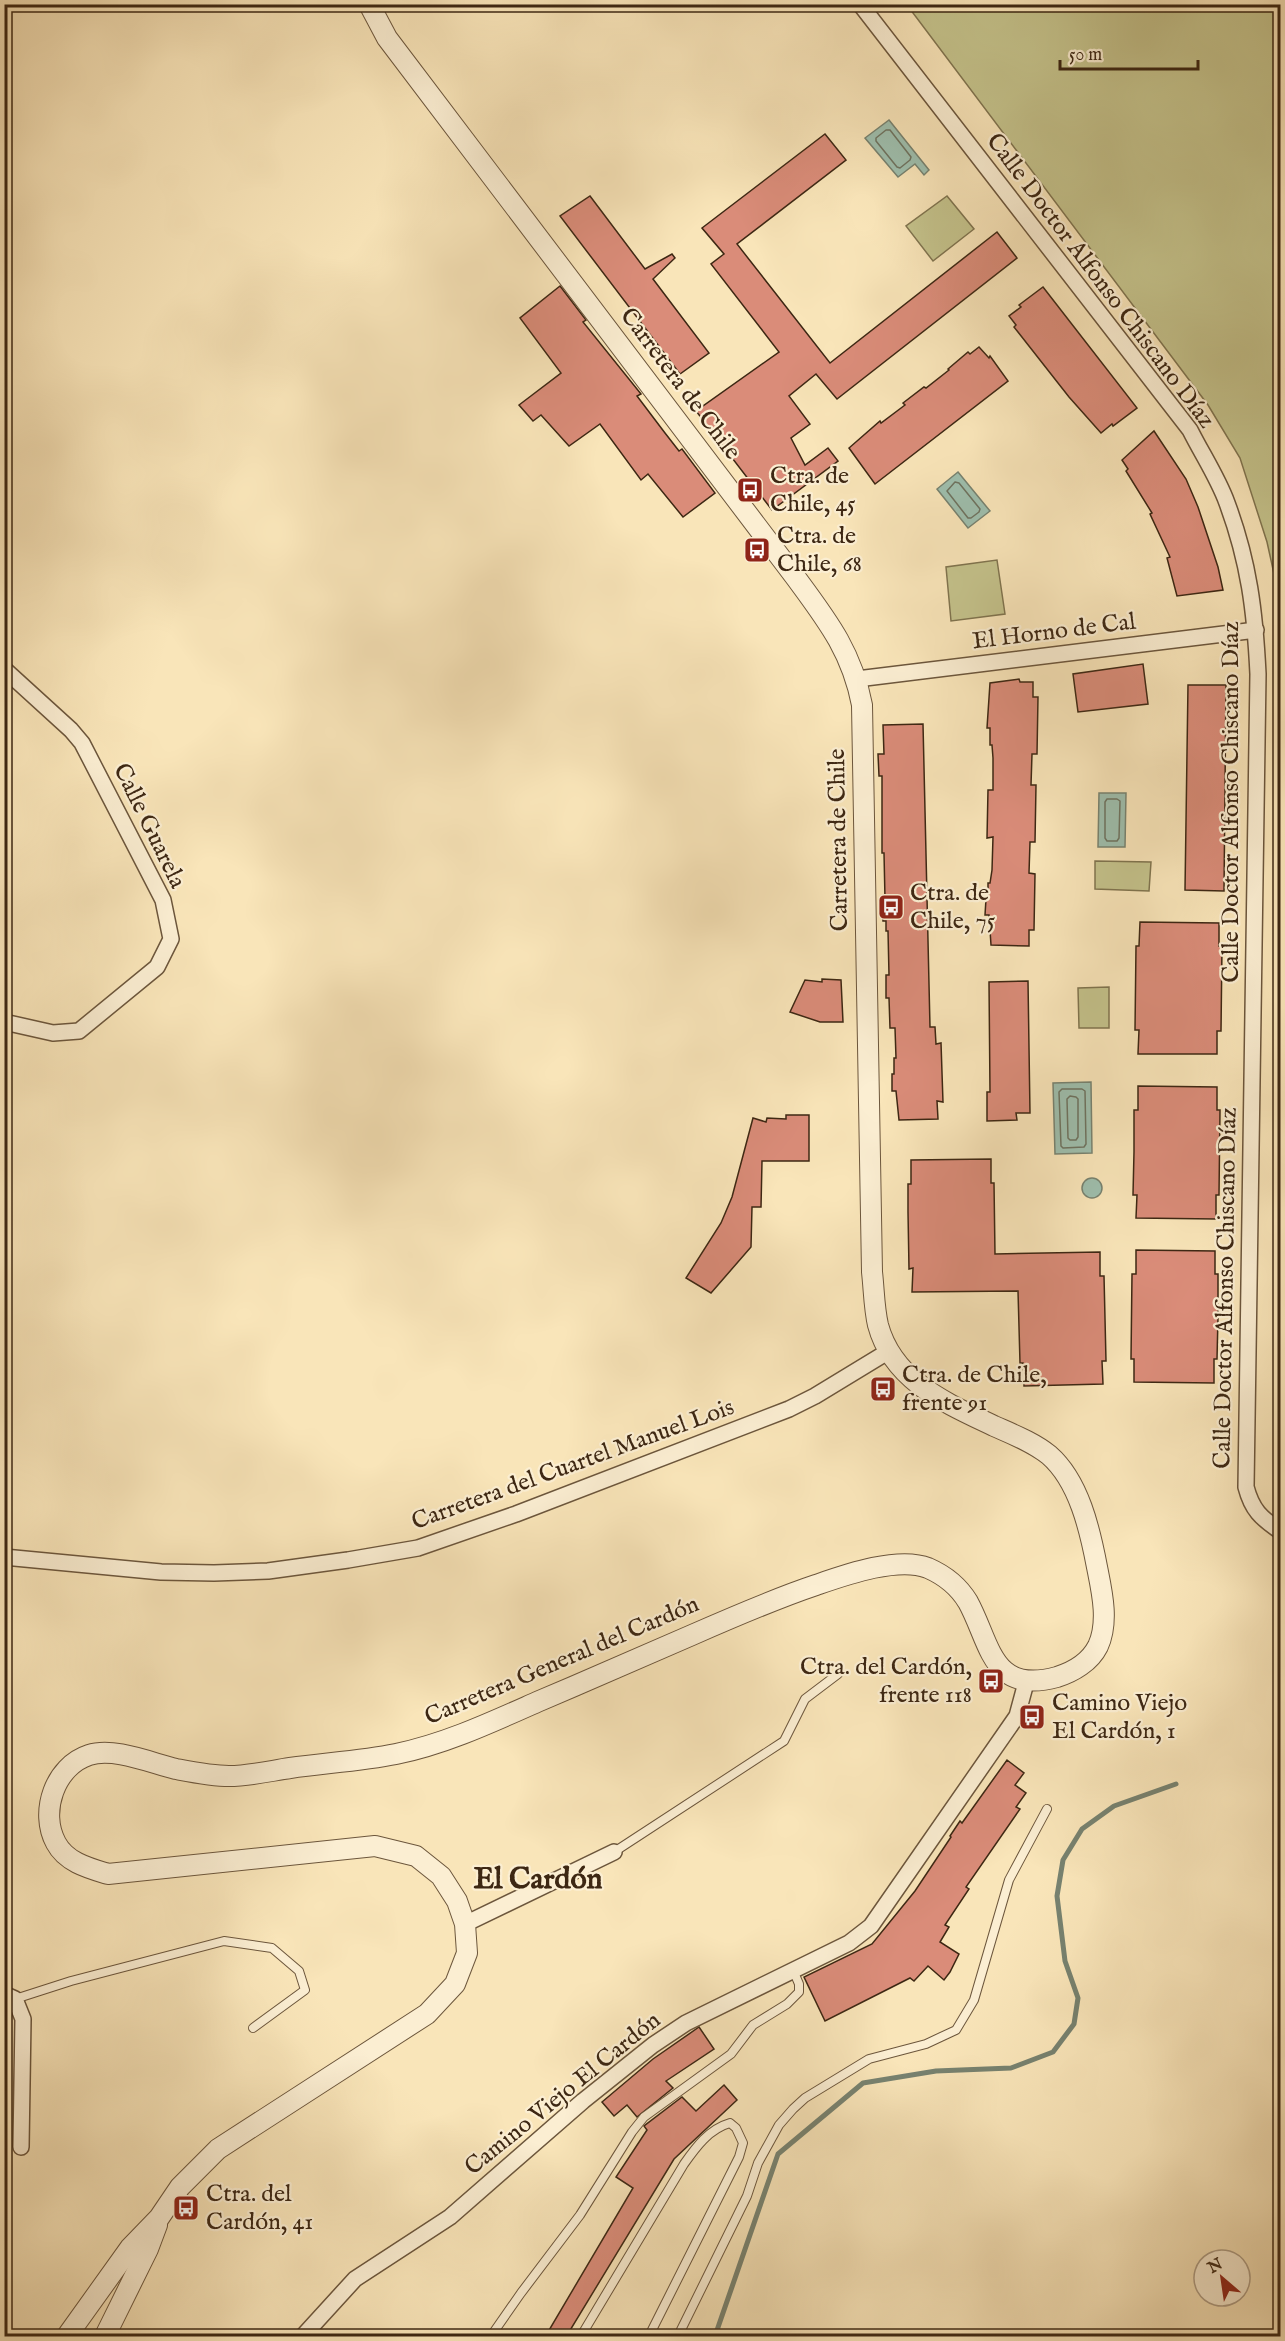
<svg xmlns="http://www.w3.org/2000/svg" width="1285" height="2341" viewBox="0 0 1285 2341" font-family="'IM FELL English',serif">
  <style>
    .green { fill: #c4c28b; stroke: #80744f; stroke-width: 1.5 }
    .water { fill: #9ebfae; stroke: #778270; stroke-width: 1.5 }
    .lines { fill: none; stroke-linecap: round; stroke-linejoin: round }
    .shore { stroke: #6e7360; stroke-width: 1.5 }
    .stream { stroke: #778270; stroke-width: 5 }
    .building { fill: #da8c79; stroke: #3d2713; stroke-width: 1.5 }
    .service-casing { stroke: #6c563c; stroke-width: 10 }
    .minor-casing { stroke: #6c563c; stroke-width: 18 }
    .tertiary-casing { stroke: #6c563c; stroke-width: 22 }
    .service { stroke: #fbeed2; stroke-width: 8 }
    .minor { stroke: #fbeed2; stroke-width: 15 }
    .tertiary { stroke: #fbeed2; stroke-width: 20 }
    .labels { text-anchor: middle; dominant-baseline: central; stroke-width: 4.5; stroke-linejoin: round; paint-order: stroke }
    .street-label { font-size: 24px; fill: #3d2713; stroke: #fbeed2 }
    .poi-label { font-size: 24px; fill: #3d2713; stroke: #fbeed2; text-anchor: start }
    .district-label { font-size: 30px; font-weight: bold; fill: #3d2713; stroke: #fbeed2 }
  </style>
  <rect width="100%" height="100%" fill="#f9e5b9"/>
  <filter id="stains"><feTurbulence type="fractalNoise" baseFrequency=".00333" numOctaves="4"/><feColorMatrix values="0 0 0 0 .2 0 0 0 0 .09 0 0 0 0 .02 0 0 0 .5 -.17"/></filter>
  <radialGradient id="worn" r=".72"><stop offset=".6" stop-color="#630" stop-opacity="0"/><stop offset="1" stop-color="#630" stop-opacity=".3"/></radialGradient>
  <g class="green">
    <path d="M907,5H1280V696V622L1276,583L1267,542L1240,458L1208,405Z"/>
    <path d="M947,196L974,229L933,261L906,226Z"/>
    <path d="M997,560L1005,614L951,621L946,567Z"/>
    <path d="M1095,861L1151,862L1149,891L1095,889Z"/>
    <path d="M1109,987V1028H1079L1078,988Z"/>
  </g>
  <g class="water">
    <path d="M889,120L929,170L924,175L915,164L898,177L865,138Z"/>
    <path d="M958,472L990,511L968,528L937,489Z"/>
    <path d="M1099,793H1126L1125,847H1098Z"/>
    <path d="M1091,1082L1092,1153L1055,1154L1053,1083Z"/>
    <circle cx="1092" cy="1188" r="10"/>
  </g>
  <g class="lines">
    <g class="shore">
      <path d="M886,130H890L911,157L910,160L900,168L897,167L876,141V138Z"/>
      <path d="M955,482L959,483L980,509L979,512L971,518H968L947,491Z"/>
      <path d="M1107,799H1117L1120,801L1119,838L1117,841H1107L1105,838V802Z"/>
      <path d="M1062,1089H1082L1085,1091L1086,1144L1084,1147L1063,1148L1061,1146L1059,1092Z"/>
      <path d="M1070,1096L1076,1097L1078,1099V1137L1076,1140H1070L1068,1138L1067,1099Z"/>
    </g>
    <path class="stream" d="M715,2336L778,2154L863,2083L936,2071L1011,2068L1053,2052L1074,2024L1078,1998L1065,1961L1057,1896L1063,1860L1082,1829L1114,1806L1176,1784"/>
  </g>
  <g class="building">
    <path d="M825,134L846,160L737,244L830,363L997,232L1017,258L837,399L816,374L789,396L810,424L791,438L805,465L828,448L838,461L772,510L696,411L779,352L711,264L724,254L702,228Z"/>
    <path d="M590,196L645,269L672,254L675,258L653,279L709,353L680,374L560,216Z"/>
    <path d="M560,286L586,320L583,322L641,394L637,396L665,433L679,451L682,449L715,493L683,517L648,474L641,480L600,424L569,446L541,415L533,421L519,405L561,373L520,318Z"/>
    <path d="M1043,287L1137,408L1113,426L1112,424L1101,433L1069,397L1014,327L1016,325L1009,316L1021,307L1019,305Z"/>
    <path d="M979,347L989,358L990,356L1008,381L875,484L849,448L880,421L881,423L905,405L903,403L924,387L926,388L949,370L948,369L968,352L970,354Z"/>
    <path d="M1154,431L1186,479L1198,507L1218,567L1223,590L1177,596L1167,558L1170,557L1150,514L1152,513L1126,471L1128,469L1122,460Z"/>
    <path d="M1143,664L1148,704L1078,712L1073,674Z"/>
    <path d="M1019,679L1020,682H1033V697H1038L1037,754H1032L1031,785H1036L1035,842H1030L1029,873L1035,874L1034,930H1029V946L991,945L989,915H985L986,899H988V883H990L992,870L993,837L987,838L988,790H993V758L992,745H990V728H987L990,683Z"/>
    <path d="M1188,685H1226L1224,891L1185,890Z"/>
    <path d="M923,724L930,1027H935L936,1044L941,1043L943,1102L937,1101L938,1119L899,1120L896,1091H892V1074H894V1058H896L895,1028H890L889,998H886V975H889L888,931H886V921H883L882,899H885L884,853H882V776H879L878,754H884L883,725Z"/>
    <path d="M1140,922L1219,923V946H1222L1221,1031H1217V1054H1138L1139,1030H1135L1136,946H1139Z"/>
    <path d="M822,979L841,980L843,1022H820L790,1012L805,980L822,982Z"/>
    <path d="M1028,981L1030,1113H1016L1017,1120L987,1121V1092H990L989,982Z"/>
    <path d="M1138,1086L1217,1087V1110H1220L1219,1195H1216V1219L1136,1218L1137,1195H1133L1134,1152V1110H1138Z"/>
    <path d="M786,1115H809V1161H762L761,1207H752L751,1247L711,1293L686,1278L721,1223L732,1197L753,1118L766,1122L767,1118L786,1119Z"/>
    <path d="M991,1159V1183H994L995,1254L1100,1252V1276H1104L1106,1361H1102L1103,1384L1024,1386L1023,1363H1020L1018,1291L912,1292L913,1268L909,1269L908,1212V1184H911V1160Z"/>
    <path d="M1136,1250L1215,1251V1274H1218V1317L1217,1359H1214V1383L1134,1382V1359H1131L1132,1274H1136Z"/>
    <path d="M1007,1760L1024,1773L1015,1785L1026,1793L1016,1807L1020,1809L966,1887L969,1889L945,1925L949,1927L940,1942L959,1954L950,1972L944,1980L928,1966L914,1981L910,1978L825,2021L804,1977L872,1944L915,1891L951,1837L950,1836L960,1821L962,1823Z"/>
    <path d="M699,2027L714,2049L666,2081L673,2088L637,2117L627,2105L614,2116L602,2102L653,2059Z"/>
    <path d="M724,2085L737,2100L674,2159L566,2337H545L633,2188L616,2177L647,2130L644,2126L682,2097L696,2111Z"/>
  </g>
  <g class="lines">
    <defs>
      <g id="service">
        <path d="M614,1852L784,1741L805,1699L838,1674"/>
        <path d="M15,1999L71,1981L224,1941L272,1948L299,1971L305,1990L253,2028"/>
        <path d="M491,2336L521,2293L580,2215L632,2132L644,2117L731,2054L753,2025L787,2004L799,1992V1984L793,1970"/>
        <path d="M581,2336L684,2164C696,2147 709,2129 730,2123L736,2128L743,2143L739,2157L649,2336"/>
        <path d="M678,2336L747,2196L758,2163L779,2125L793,2109L805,2098L869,2059L926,2044L956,2030L974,2000L1009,1880L1047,1809"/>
      </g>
      <g id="minor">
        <path d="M860,4L1190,430C1202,454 1218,478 1227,503C1249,562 1255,612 1258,674L1246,1487C1252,1510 1261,1518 1280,1531"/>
        <path d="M4,669L71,730L82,743L163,900L171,939L157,967L79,1031L53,1033L4,1022"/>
        <path d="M857,679L1256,630"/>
        <path d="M4,1557L161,1572L214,1573L268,1571L348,1560L418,1548L516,1514L789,1409L815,1396L889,1351"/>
        <path d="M465,1924L614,1852"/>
        <path d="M4,1994L15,1999L23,2019L21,2147"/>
        <path d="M303,2336L355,2279L450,2217L583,2101L653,2045L686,2023L849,1943L871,1926L1017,1716L1027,1679"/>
      </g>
      <g id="tertiary">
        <path d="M67,2336L130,2248L159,2218L180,2187L218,2149L427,2014L455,1984L467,1953L465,1924L457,1901L441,1876L416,1856L375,1846L108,1874C88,1868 66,1862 56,1843C39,1812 55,1766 89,1755C114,1747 151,1763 176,1769C192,1772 212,1776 229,1776C249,1776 270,1771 290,1768C325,1763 361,1761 396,1754C445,1744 492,1722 537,1702C589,1680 641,1657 692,1635C733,1617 774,1599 816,1585C845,1575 898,1556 928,1568C944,1575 959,1587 968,1602C991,1644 991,1695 1057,1677C1073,1672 1090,1662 1098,1646C1109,1622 1102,1592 1097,1567C1090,1530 1079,1481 1049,1455C1033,1442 1012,1434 994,1426C946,1403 893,1381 878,1325C874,1308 874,1289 872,1272L862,705C852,652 827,620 796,578L387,38L369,4"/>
        <path d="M105,2336L148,2249L157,2225"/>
      </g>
    </defs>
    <use href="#service" class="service-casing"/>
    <use href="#minor" class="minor-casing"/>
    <use href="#tertiary" class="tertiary-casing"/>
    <use href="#service" class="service"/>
    <use href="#minor" class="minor"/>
    <use href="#tertiary" class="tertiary"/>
  </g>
  <defs>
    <symbol id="bus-square" viewBox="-11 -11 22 22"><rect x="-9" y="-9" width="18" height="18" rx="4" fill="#8f2418" stroke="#fbeed2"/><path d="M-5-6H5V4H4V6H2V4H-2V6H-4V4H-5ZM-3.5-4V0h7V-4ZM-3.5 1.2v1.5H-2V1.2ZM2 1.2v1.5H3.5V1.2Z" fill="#fff"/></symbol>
  </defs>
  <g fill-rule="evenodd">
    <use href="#bus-square" x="735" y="475" width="30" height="30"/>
    <use href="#bus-square" x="742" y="535" width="30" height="30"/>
    <use href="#bus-square" x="876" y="892" width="30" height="30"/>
    <use href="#bus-square" x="868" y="1374" width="30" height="30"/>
    <use href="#bus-square" x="976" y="1666" width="30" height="30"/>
    <use href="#bus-square" x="1017" y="1702" width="30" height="30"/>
    <use href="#bus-square" x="171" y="2193" width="30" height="30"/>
  </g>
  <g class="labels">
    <g class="street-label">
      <text transform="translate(1100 281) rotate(53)">Calle Doctor Alfonso Chiscano Díaz</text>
      <text transform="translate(680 384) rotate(53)">Carretera de Chile</text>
      <text transform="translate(1054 632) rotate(-7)">El Horno de Cal</text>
      <text transform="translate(1231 802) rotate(-90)">Calle Doctor Alfonso Chiscano Díaz</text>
      <text transform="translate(149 826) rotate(64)">Calle Guarela</text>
      <text transform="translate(839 840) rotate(-91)">Carretera de Chile</text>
      <text transform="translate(1226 1288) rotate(-89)">Calle Doctor Alfonso Chiscano Díaz</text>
      <text transform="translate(573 1465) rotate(-20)">Carretera del Cuartel Manuel Lois</text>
      <text transform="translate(562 1661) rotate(-23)">Carretera General del Cardón</text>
      <text transform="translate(563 2094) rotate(-39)">Camino Viejo El Cardón</text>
    </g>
    <g class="poi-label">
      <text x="770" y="476">Ctra. de<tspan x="770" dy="28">Chile, 45</tspan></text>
      <text x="777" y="536">Ctra. de<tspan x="777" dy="28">Chile, 68</tspan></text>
      <text x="910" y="893">Ctra. de<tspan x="910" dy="28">Chile, 75</tspan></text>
      <text x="902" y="1375">Ctra. de Chile,<tspan x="902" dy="28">frente 91</tspan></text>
      <text x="972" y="1667" text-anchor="end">Ctra. del Cardón,<tspan x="972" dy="28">frente 118</tspan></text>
      <text x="1052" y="1703">Camino Viejo<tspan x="1052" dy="28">El Cardón, 1</tspan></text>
      <text x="206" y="2194">Ctra. del<tspan x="206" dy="28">Cardón, 41</tspan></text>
    </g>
    <g class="district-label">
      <text x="538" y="1880">El Cardón</text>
    </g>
  </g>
  <rect width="1285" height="2341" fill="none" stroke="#f9e5b9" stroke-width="24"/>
  <rect x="6" y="6" width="1273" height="2329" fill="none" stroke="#3d2713" stroke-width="3"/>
  <rect x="12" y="12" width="1261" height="2317" fill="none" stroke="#3d2713" stroke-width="1.5"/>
  <g transform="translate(1222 2278) rotate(331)"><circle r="28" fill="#fbeed2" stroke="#af9e86" stroke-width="1.5"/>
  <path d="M0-4.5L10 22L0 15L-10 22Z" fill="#8f2418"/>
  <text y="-9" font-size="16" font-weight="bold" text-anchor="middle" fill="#3d2713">N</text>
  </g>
  <path d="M1060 60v9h138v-9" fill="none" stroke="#3d2713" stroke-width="3"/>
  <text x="1069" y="60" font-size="18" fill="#3d2713" stroke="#fbeed2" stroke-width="4.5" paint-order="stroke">50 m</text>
  <rect width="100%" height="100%" filter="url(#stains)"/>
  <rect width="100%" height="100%" fill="url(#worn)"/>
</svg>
